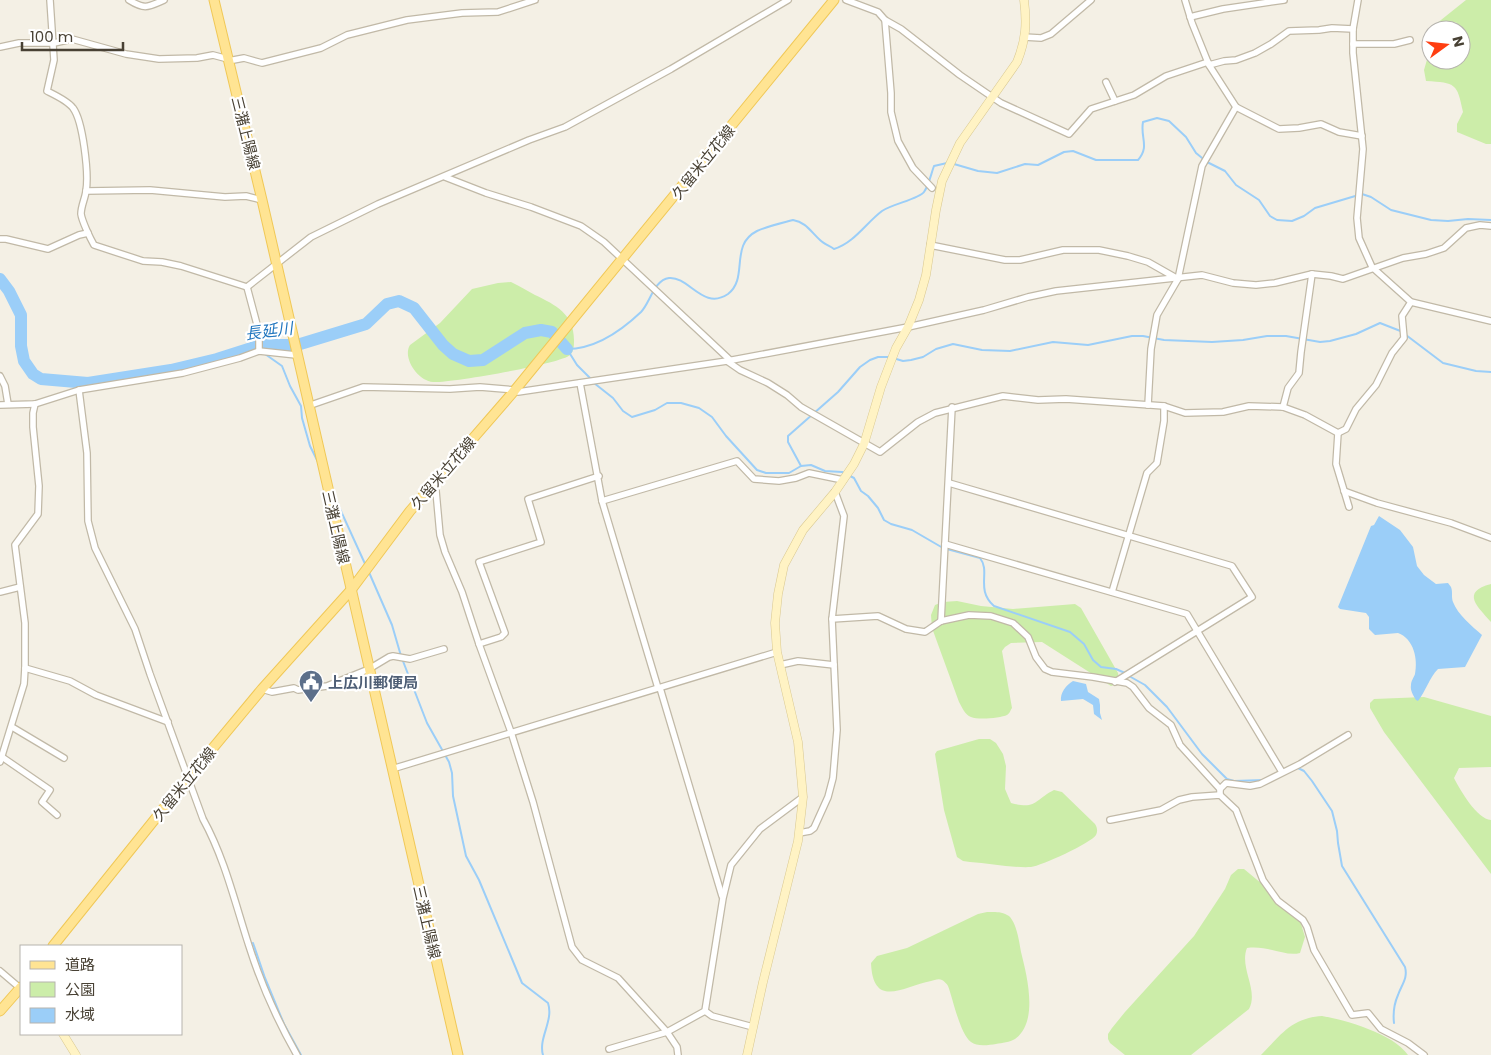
<svg xmlns="http://www.w3.org/2000/svg" width="1491" height="1055" viewBox="0 0 1491 1055" font-family="Poppins,'Noto Sans JP',sans-serif">
  <style>
    .green { fill: #cceda9 }
    .water { fill: #9bcef8 }
    .lines { fill: none; stroke-linecap: round; stroke-linejoin: round }
    .stream { stroke: #9bcef8; stroke-width: 2 }
    .river { stroke: #9bcef8; stroke-width: 12 }
    .street-casing { stroke: #c1b9a7; stroke-width: 8 }
    .secondary-casing { stroke: #d9c890; stroke-width: 9 }
    .primary-casing { stroke: #f0c857; stroke-width: 11 }
    .street { stroke: #fff; stroke-width: 5.5 }
    .secondary { stroke: #fff3c4; stroke-width: 8 }
    .primary { stroke: #ffe493; stroke-width: 9 }
    .labels { text-anchor: middle; dominant-baseline: central; stroke-width: 4.5; stroke-linejoin: round; paint-order: stroke }
    .street-label { font-size: 15px; fill: #484134; stroke: #fff }
    .service-label { font-size: 15px; font-weight: bold; fill: #4e5e75; stroke: #fff; text-anchor: start }
    .water-label { font-size: 16px; font-style: italic; fill: #2277bf; stroke: #fff }
  </style>
  <rect width="100%" height="100%" fill="#f4f0e5"/>
  <g class="green">
    <path d="M1466,0H1491V144H1486L1457,132V124L1463,112C1457,83 1456,83 1426,81L1424,70L1431,46V60H1461V30H1435L1436,24Z"/>
    <path d="M511,282C520,286 527,291 535,295C556,305 574,314 574,340C574,345 574,351 570,355C561,364 449,383 433,382C418,381 402,358 410,345L440,323L472,289L498,283Z"/>
    <path d="M1491,584V622C1478,607 1460,592 1491,584Z"/>
    <path d="M957,601L981,606L1013,609L1075,604L1081,608L1118,673L1120,683L1111,686L1042,642L1011,643L1005,647L1002,651L1012,708C1010,711 1010,713 1007,715C1001,718 978,720 971,717C965,715 962,707 959,702L932,628L931,615L935,605L943,602Z"/>
    <path d="M1424,697L1491,716V767L1459,768L1454,778C1460,790 1477,819 1491,820V874L1384,732L1370,708V703L1374,699Z"/>
    <path d="M979,739H990L996,743L1003,754L1006,766L1005,789L1011,803C1037,810 1034,800 1054,790L1062,792L1095,824C1097,827 1098,831 1096,835C1091,843 1041,866 1031,867C1011,868 989,863 970,862L963,861L957,857L944,810L935,754L937,751Z"/>
    <path d="M1238,869H1244L1298,914L1305,937L1300,953C1285,957 1268,945 1247,948C1239,968 1259,990 1249,1009L1191,1055H1125L1110,1043L1108,1039V1034L1112,1028L1125,1012L1194,936L1225,889L1231,875Z"/>
    <path d="M987,912C994,912 1002,911 1009,916C1017,924 1019,941 1021,952C1027,976 1039,1022 1015,1039C1010,1042 1002,1043 996,1044C989,1045 977,1047 971,1042C960,1034 953,999 948,986C947,984 944,981 942,980C939,978 934,980 931,981C904,986 873,1010 871,963L877,956L907,948L978,914Z"/>
    <path d="M1322,1016C1346,1020 1394,1034 1408,1055H1261C1281,1035 1291,1018 1322,1016Z"/>
  </g>
  <g class="water">
    <path d="M1379,516L1400,530L1413,547L1417,566L1424,575L1436,584L1448,583L1451,587C1453,592 1451,597 1453,602C1458,615 1472,626 1482,635L1465,667L1438,669C1429,678 1426,691 1418,701L1416,700C1413,695 1410,690 1411,685C1411,681 1414,677 1415,674C1418,659 1414,639 1398,633L1375,635L1369,629V617L1366,613L1340,609L1338,607L1371,526L1374,525Z"/>
    <path d="M1073,681L1086,684L1088,692L1099,699L1100,705V713L1102,720L1094,714L1093,705L1083,699L1061,701C1060,693 1066,685 1073,681Z"/>
  </g>
  <g class="lines">
    <g class="stream">
      <path d="M954,164L978,171L997,173L1025,164L1038,165L1064,152L1073,151L1096,160H1138C1150,146 1140,138 1143,122L1157,118L1169,121L1186,137L1196,153L1207,162L1225,171L1236,185L1259,200L1270,216L1277,220L1292,221L1304,216L1315,208L1362,194L1371,197L1391,210L1431,220L1448,221L1468,219L1491,220"/>
      <path d="M1406,335L1443,363L1476,371L1491,372"/>
      <path d="M262,346L265,354L282,366L290,386L301,406L302,418L310,446L318,462"/>
      <path d="M567,349L577,365L591,379"/>
      <path d="M567,349C595,349 621,331 641,312C650,303 654,280 669,278C689,276 703,311 728,294C749,278 729,245 757,231C768,226 782,223 793,220C806,222 811,232 820,240C824,244 830,246 834,249C854,243 866,223 882,211C892,204 919,199 924,192C929,185 931,174 934,166L947,163"/>
      <path d="M893,358L903,361L911,360L923,357L936,349L953,344L982,350L1010,351L1053,342L1088,345L1132,336H1143L1164,340L1212,342L1243,340L1267,336H1286L1320,342L1330,341L1356,334L1380,323L1403,332"/>
      <path d="M594,383L613,398L623,411L632,417L655,410L667,403H681L699,408L712,417L726,436L757,470L766,473H789L801,466L811,465L825,471L842,472L846,474"/>
      <path d="M801,466L788,442V436L838,392L860,367L870,360L878,357H889"/>
      <path d="M850,476L854,478L861,491L868,496L878,508L884,520L891,524L912,530L943,548"/>
      <path d="M335,498L366,566"/>
      <path d="M947,549L980,558C991,572 975,589 994,606L1070,632L1084,644L1093,660L1101,667L1116,669L1125,673"/>
      <path d="M368,570L392,625L401,656L427,723L449,762L452,773L453,796L466,856L479,880L522,983L548,1003C554,1021 538,1038 543,1055"/>
      <path d="M1129,676L1145,685L1167,707L1202,754L1227,779L1234,781L1264,780"/>
      <path d="M1298,768L1304,771L1312,781L1332,811L1337,831L1338,843L1342,866L1405,967C1408,978 1402,984 1398,995C1394,1004 1393,1014 1394,1023"/>
      <path d="M253,943L265,978L284,1024L301,1055"/>
    </g>
    <path class="river" d="M0,279L9,291L21,315V346L24,361L33,374L41,379L88,383L171,370L217,359L261,345H297L366,324L387,304L399,301L414,308L443,345L453,354L469,361L483,360L525,333L541,330L552,332L567,349"/>
    <defs>
      <g id="street">
        <path d="M50,0L54,60L47,91C55,95 68,101 73,108C83,121 89,174 86,191C85,199 81,206 81,214C82,221 90,238 94,245L143,261L162,262L181,266L247,287"/>
        <path d="M129,0C145,10 148,7 164,0"/>
        <path d="M846,0L878,12L885,20L901,29L960,75L1001,103L1069,134L1091,109L1134,95L1166,76L1208,62"/>
        <path d="M1185,0L1192,23L1209,65L1236,107L1279,129L1299,128L1321,124L1339,132L1362,136"/>
        <path d="M1358,0L1353,29V53L1363,149L1357,218L1359,238L1372,267L1411,302L1491,321"/>
        <path d="M1190,17L1223,9L1284,0"/>
        <path d="M885,20L891,93V112L898,141L913,168L932,188"/>
        <path d="M1024,37L1041,38L1051,34L1091,0"/>
        <path d="M1353,44H1394L1410,40"/>
        <path d="M0,47L19,43H54L72,39L126,54L159,59L197,58L213,55L228,59"/>
        <path d="M228,61L244,58L262,63L321,48L347,35L407,20L462,13L498,12L535,0"/>
        <path d="M1209,65L1224,61L1236,60L1255,53L1271,44L1289,31L1319,30L1332,28L1353,29"/>
        <path d="M1106,82L1115,101"/>
        <path d="M445,177L486,193L531,207L581,226L604,242L730,360"/>
        <path d="M86,191L150,190L225,197L246,196L262,200"/>
        <path d="M0,239H6L48,249L79,235L88,233"/>
        <path d="M930,245L1005,260H1020L1063,250H1099L1128,256L1148,262L1178,279"/>
        <path d="M247,287L311,237L378,204L529,140L565,127L671,69L788,0"/>
        <path d="M247,287L259,332V351"/>
        <path d="M727,361L740,370L768,383L787,395L801,407L880,452L918,422L935,413L1003,396L1038,400L1066,399L1164,406L1185,413L1223,412L1249,406L1283,407L1305,415L1338,433"/>
        <path d="M0,376L5,386L8,404"/>
        <path d="M580,383L602,501L658,688"/>
        <path d="M79,390L87,453L88,521L95,548L135,629L150,674L203,819C225,859 235,903 249,946C261,984 277,1020 297,1055"/>
        <path d="M0,405L35,404L79,390L183,373L240,358L259,351L296,355"/>
        <path d="M1148,405L1151,349L1157,315L1178,279L1202,166L1236,107"/>
        <path d="M308,406L363,387L450,389L480,387L515,390L518,392L727,361L908,327L984,310L1028,297L1056,291L1202,275L1233,283L1256,285L1275,283L1312,274L1331,276L1343,279L1403,258L1426,254L1444,248L1466,228L1480,225L1491,226"/>
        <path d="M1283,407L1288,388L1299,373L1301,352L1312,274"/>
        <path d="M1338,433L1346,429L1356,409L1376,385L1392,353L1404,338L1402,316L1411,302"/>
        <path d="M1338,433L1336,464L1349,507"/>
        <path d="M949,483L1232,566L1252,597L1115,682"/>
        <path d="M433,484L436,491L440,535L445,552L462,592L479,644L511,732L533,802L572,947L582,960L618,978L667,1032L677,1047L678,1055"/>
        <path d="M1344,491L1377,503L1451,523L1491,538"/>
        <path d="M602,501L737,461L754,479L779,481L796,478L809,473L843,480"/>
        <path d="M945,544L1187,614L1282,772"/>
        <path d="M0,592L20,587"/>
        <path d="M1112,592L1147,473L1157,463L1164,421V406"/>
        <path d="M832,619L878,616L906,629L925,632L941,621L969,615L991,616L1013,623L1028,637L1036,657L1045,669L1052,672L1093,677L1127,683L1133,687L1149,708L1171,725L1180,745L1220,789V795"/>
        <path d="M941,621L952,407"/>
        <path d="M479,644L501,637L505,633L479,562L541,542L528,499L599,476"/>
        <path d="M780,665L798,661L834,665"/>
        <path d="M25,668L70,681L96,695L168,722"/>
        <path d="M660,688L722,896"/>
        <path d="M262,689L272,692L294,688L298,690L327,686L369,669L389,657L393,656L410,659L444,649"/>
        <path d="M12,727L64,758"/>
        <path d="M2,757L50,790L42,802L57,815"/>
        <path d="M0,762L24,684L25,668V623L15,545L38,514L39,486L33,427V413L35,404"/>
        <path d="M392,769L777,652"/>
        <path d="M1220,789L1226,783L1250,786L1260,784L1300,764L1348,735"/>
        <path d="M1110,820L1161,810L1179,800L1192,797L1220,795L1236,810L1263,880L1278,901L1303,920L1307,927L1314,950L1352,1015L1368,1013L1381,1029L1408,1043L1424,1055"/>
        <path d="M799,833L810,831L814,828L828,797L833,778L837,730L832,619L844,516L835,492"/>
        <path d="M0,971L20,988"/>
        <path d="M705,1011L712,1016L753,1027"/>
        <path d="M609,1049L667,1032L705,1011L723,898L731,865L760,829L803,797"/>
      </g>
      <g id="secondary">
        <path d="M63,1034L76,1055"/>
        <path d="M747,1055L763,982L798,841L803,797L798,742L777,652L775,623L778,594L784,565L803,530L835,492L854,464L864,444L881,387L896,348L908,327L919,300L926,275L936,210L942,181L960,143L1017,62C1026,40 1027,23 1024,0"/>
      </g>
      <g id="primary">
        <path d="M214,0L262,200L458,1055"/>
        <path d="M53,946L188,778L262,689L351,590L410,511L515,390L834,0"/>
        <path d="M0,1011L21,987"/>
      </g>
    </defs>
    <use href="#street" class="street-casing"/>
    <use href="#secondary" class="secondary-casing"/>
    <use href="#primary" class="primary-casing"/>
    <use href="#street" class="street"/>
    <use href="#secondary" class="secondary"/>
    <use href="#primary" class="primary"/>
  </g>
  <defs>
    <symbol id="civic-pin" viewBox="-11 -11 22 30"><path d="M0 17L-7.5 6A9.5 9.5 0 1 1 7.5 6Z" fill="#5c6f8a" stroke="#fff"/><path d="M-.6-6.5H3V-4.5H.6V-3L4-1V1h2V6H-6V1h2V-1L-.6-3ZM-1.2 2.5V6h2.4V2.5Z" fill="#fff"/></symbol>
  </defs>
  <g fill-rule="evenodd">
    <use href="#civic-pin" x="297" y="668" width="28" height="38"/>
  </g>
  <g class="labels">
    <g class="street-label">
      <text transform="translate(246 133) rotate(76)">三潴上陽線</text>
      <text transform="translate(703 162) rotate(-51)">久留米立花線</text>
      <text transform="translate(443 473) rotate(-49)">久留米立花線</text>
      <text transform="translate(336 527) rotate(77)">三潴上陽線</text>
      <text transform="translate(184 784) rotate(-51)">久留米立花線</text>
      <text transform="translate(427 922) rotate(77)">三潴上陽線</text>
    </g>
    <g class="service-label">
      <text x="328" y="682">上広川郵便局</text>
    </g>
    <g class="water-label">
      <text transform="translate(269 331) rotate(-7)">長延川</text>
    </g>
  </g>
  <rect x="20" y="945" width="162" height="90" fill="#ffffff" stroke="#b6b3ae"/>
  <rect x="30" y="961" width="25" height="8" fill="#ffe493" stroke="#b6b3ae"/>
  <text x="65" y="970" font-size="15" fill="#484134">道路</text>
  <rect x="30" y="982" width="25" height="15" fill="#cceda9" stroke="#b6b3ae"/>
  <text x="65" y="995" font-size="15" fill="#484134">公園</text>
  <rect x="30" y="1008" width="25" height="15" fill="#9bcef8" stroke="#b6b3ae"/>
  <text x="65" y="1020" font-size="15" fill="#484134">水域</text>
  <g transform="translate(1446 45) rotate(75)"><circle r="24" fill="#ffffff" stroke="#b6b3ae"/>
  <path d="M0-4L9 19L0 12L-9 19Z" fill="#ff3e11"/>
  <text y="-8" font-size="14" font-weight="bold" text-anchor="middle" fill="#484134">N</text>
  </g>
  <path d="M22 42v8h101v-8" fill="none" stroke="#484134" stroke-width="2.5"/>
  <text x="30" y="42" font-size="15" fill="#484134" stroke="#ffffff" stroke-width="4" paint-order="stroke">100 m</text>
</svg>
